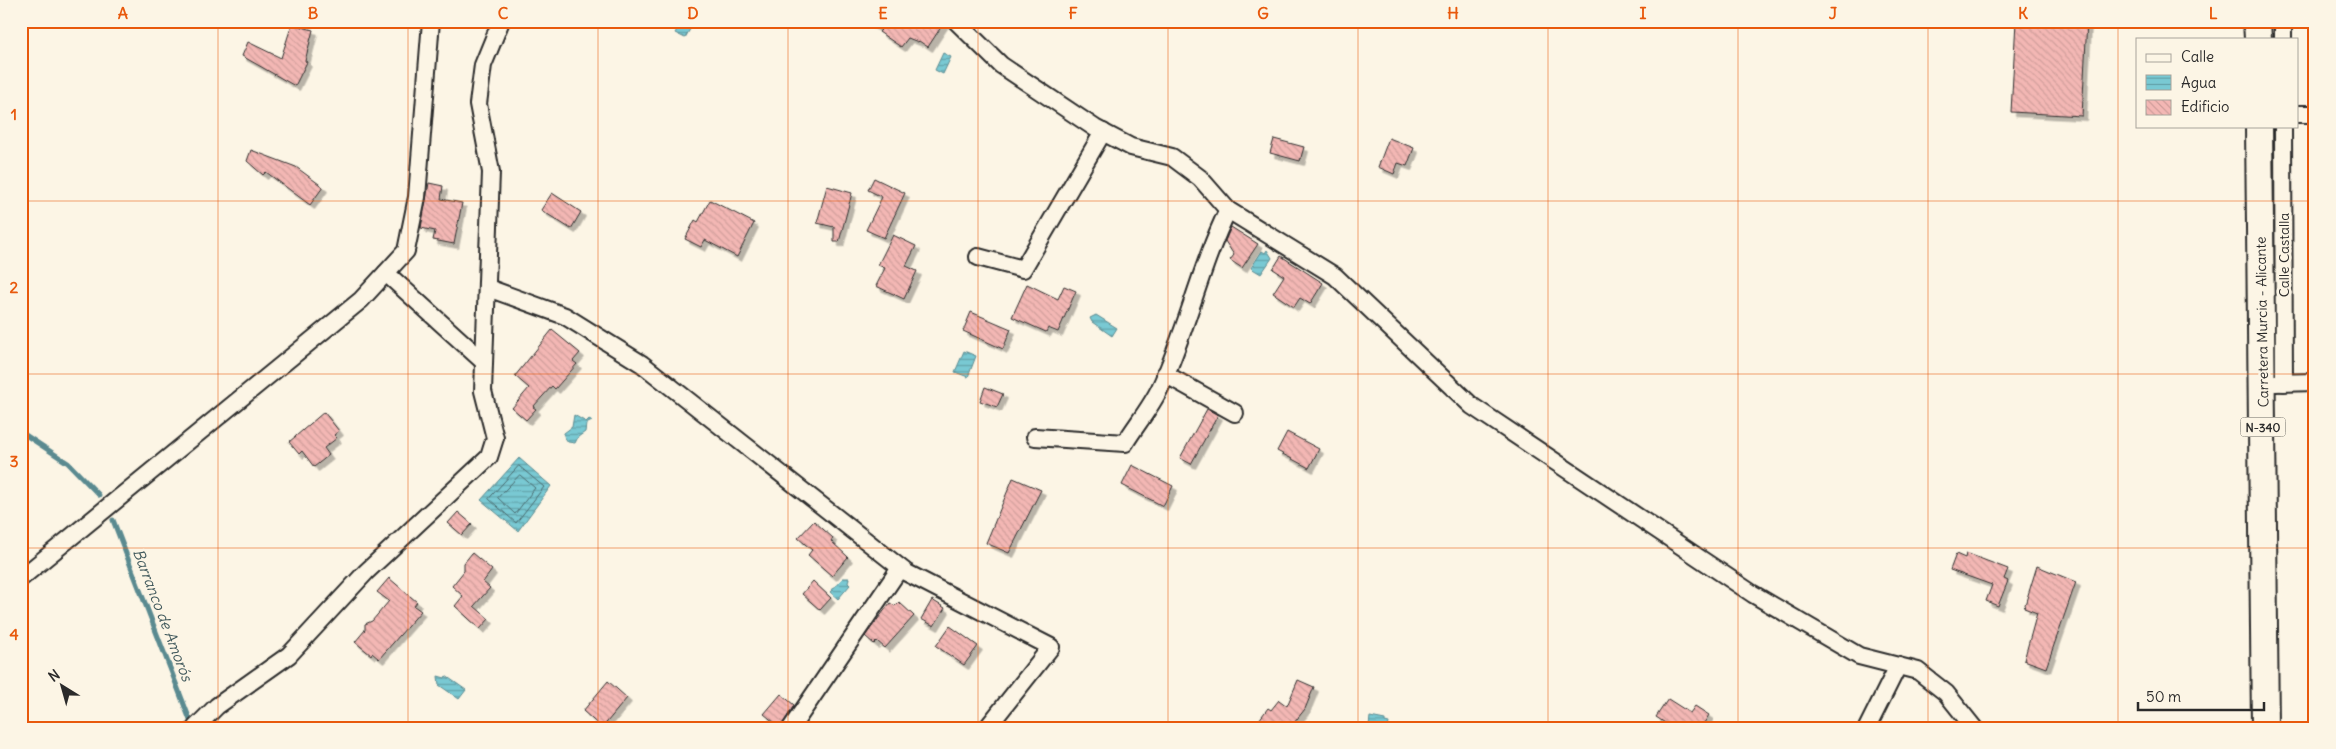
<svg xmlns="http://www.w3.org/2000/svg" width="2336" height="749" viewBox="0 0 2336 749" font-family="Delius,sans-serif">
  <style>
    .water { fill: url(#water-rules); stroke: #5a8a90 }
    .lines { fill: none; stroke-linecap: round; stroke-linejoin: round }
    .shore { stroke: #4a6a6e; stroke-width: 1 }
    .stream { stroke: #5a8a90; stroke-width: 5 }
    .building { fill: url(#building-back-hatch); stroke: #2b2b2b; filter: url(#shadow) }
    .minor-casing { stroke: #2b2b2b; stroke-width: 20 }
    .trunk-casing { stroke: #2b2b2b; stroke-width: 30 }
    .minor { stroke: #fcf5e5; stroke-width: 16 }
    .trunk { stroke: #fcf5e5; stroke-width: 26 }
    .grid { fill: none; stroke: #e8590c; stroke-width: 1; stroke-opacity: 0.55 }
    .labels { text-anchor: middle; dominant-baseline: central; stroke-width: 5; stroke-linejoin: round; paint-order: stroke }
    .shield { fill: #fcf5e5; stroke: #6a6863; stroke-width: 1 }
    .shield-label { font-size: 12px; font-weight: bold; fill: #2b2b2b }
    .street-label { font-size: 14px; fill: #2b2b2b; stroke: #fcf5e5 }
    .water-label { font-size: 15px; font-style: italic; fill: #425a5d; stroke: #fcf5e5 }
    .neatline { fill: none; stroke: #e8590c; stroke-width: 2 }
    .grid-label { font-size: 16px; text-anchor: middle; font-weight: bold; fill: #e8590c }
  </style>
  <defs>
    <pattern id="water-rules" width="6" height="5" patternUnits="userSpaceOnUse" patternTransform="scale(1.25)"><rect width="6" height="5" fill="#79c9d3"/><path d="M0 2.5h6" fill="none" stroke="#63a3ab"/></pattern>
    <pattern id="building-back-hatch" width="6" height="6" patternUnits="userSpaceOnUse" patternTransform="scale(1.25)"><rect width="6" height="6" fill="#f3b7b4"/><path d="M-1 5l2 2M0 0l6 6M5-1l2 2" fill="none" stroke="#d09e9b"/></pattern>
    <filter id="shadow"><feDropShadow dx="4.5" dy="4.5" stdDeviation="0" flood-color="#0004"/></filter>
  </defs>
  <rect width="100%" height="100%" fill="#fcf5e5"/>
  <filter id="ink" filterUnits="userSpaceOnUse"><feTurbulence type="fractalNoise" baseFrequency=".02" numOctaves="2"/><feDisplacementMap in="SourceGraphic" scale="10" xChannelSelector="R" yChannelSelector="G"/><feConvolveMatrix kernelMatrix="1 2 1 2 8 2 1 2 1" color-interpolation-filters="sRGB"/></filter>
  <g filter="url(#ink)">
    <g class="water">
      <path d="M682,21L694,22L685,38L675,33Z"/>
      <path d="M943,53L951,57L943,74L935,70Z"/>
      <path d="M1267,250L1272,258L1261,274L1251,268L1262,251L1265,253Z"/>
      <path d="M1096,315L1117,328L1112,336L1092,322L1090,318Z"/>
      <path d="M964,351L976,356L968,377L955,372Z"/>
      <path d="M574,415L586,422L589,419L592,421L586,424L585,432L578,437L575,443L568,442L564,436V433L572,427Z"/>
      <path d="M519,458L551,486L518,531L481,500Z"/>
      <path d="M843,578H849L848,583L850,585L838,599L830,592Z"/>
      <path d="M438,676L445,678L446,676L466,690L459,699L439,685Z"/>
      <path d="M1370,717L1385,720V722L1389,723L1388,728L1369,726Z"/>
    </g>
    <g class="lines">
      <g class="shore">
        <path d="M519,466L544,487L516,523L489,499Z"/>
        <path d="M520,475L535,488L515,514L498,498Z"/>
      </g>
      <g class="stream">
        <path d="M21,432L68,463L99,495"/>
        <path d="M113,520L190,720"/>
      </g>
    </g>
    <g class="building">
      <path d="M863,21H945L928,47L919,41L918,42L908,38L901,47L879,32L881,30Z"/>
      <path d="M2016,21H2087L2082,116L2011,112Z"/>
      <path d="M292,24L313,30L305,61L307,62L295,86L242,56L248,42L281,58Z"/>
      <path d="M1389,138L1414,148L1407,166L1398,163L1394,174L1378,167Z"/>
      <path d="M1274,139L1304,147L1300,161L1270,153Z"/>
      <path d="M251,150L296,167L323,187L310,205L266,172L263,175L247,161Z"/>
      <path d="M874,178L905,193L884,238L866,230L882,197L868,190Z"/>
      <path d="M429,183L443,186L441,199L462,203L454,244L433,240L435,231L421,228Z"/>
      <path d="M827,186L852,193L839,242H834V227L817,223Z"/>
      <path d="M552,193L581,212L571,229L541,210Z"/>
      <path d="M710,200L754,223L737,257L705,240L701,247L685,239L695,220L698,222Z"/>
      <path d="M1231,227L1258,244L1242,268L1230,260L1234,255L1225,241Z"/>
      <path d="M893,235L916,246L906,266L917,271L904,299L876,286L885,268L878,265Z"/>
      <path d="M1281,256L1323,283L1310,304L1300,298L1294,307L1273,293L1284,276L1273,269Z"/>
      <path d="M1027,284L1058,299L1064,286L1076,291L1058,332L1048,328L1046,332L1012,317Z"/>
      <path d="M971,312L1011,329L1003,349L963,331Z"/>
      <path d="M552,330L580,353L573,361L577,364L555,389L552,386L533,407L536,409L526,420L512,408L529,388L515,376Z"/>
      <path d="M985,387L1003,394L997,407L980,401Z"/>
      <path d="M1207,409L1218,415L1191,464L1180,458Z"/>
      <path d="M324,412L339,431L334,435L337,438L324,448L329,455L314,467L302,451L299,454L289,442Z"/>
      <path d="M1287,432L1319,449L1309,468L1277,451Z"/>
      <path d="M1132,465L1173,486L1163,506L1122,485Z"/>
      <path d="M1013,478L1041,490L1009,553L986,543Z"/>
      <path d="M458,512L472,524L462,535L448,523Z"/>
      <path d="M814,521L833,538L831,541L848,557L832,576L808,555L812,550L798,538Z"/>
      <path d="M472,553L492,570L483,582L490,588L474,606L489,619L480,629L455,606L463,596L452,586L464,571V563Z"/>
      <path d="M1966,553L2008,569L2004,579L2008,581L1998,606L1986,601L1992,585L1950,570L1956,554L1965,558Z"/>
      <path d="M2037,566L2076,582L2046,668L2024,660L2037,613L2024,608Z"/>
      <path d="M389,578L417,602L414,606L421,611L379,659L372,653L371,655L355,642L365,630V624L372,621L389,601L377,592Z"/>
      <path d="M813,581L831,598L820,610L802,594Z"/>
      <path d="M932,600L945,608L934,626L921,619Z"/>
      <path d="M899,602L914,616L885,648L877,641L874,644L865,636L890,603L895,606Z"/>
      <path d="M950,626L978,646L964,665L936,646Z"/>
      <path d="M1298,680L1314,687L1305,709L1290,728H1253L1268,708L1271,710L1279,700L1287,706Z"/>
      <path d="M608,681L627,698L602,728L583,711Z"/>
      <path d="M781,694L794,705L781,728L764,714Z"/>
      <path d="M1668,699L1690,713L1695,706L1709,715L1704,723L1712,728H1673L1656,717Z"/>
    </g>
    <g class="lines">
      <defs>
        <g id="minor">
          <path d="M956,21L1001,65L1095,128L1131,147L1172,157L1200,178L1228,210L1335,276L1472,406L1753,594L1859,656L1918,671L1946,693L1974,728"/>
          <path d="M2283,21V39"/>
          <path d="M2297,114H2315"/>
          <path d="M2283,126L2284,383"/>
          <path d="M978,257L1023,269L1103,132"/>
          <path d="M386,273L484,362"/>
          <path d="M488,288L565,316L642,364L907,573L1051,647L987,728"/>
          <path d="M1165,374L1235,413"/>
          <path d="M2275,383L2315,382"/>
          <path d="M1035,437L1125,443C1136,425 1151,407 1160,388C1187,330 1200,267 1228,210"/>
          <path d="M21,578L361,300L406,251L417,197L431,21"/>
          <path d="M195,728L217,706L289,655L366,572L489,457L495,438L483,391L491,172L478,104L483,65L501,21"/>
          <path d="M791,728L900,568"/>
          <path d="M1867,728L1898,666"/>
        </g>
        <g id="trunk">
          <path d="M2257,21L2258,39"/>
          <path d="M2259,126L2265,728"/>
        </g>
      </defs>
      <use href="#minor" class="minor-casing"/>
      <use href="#trunk" class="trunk-casing"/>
      <use href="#minor" class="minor"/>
      <use href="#trunk" class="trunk"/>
    </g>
  </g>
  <path class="grid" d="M218,21V728M408,21V728M598,21V728M788,21V728M978,21V728M1168,21V728M1358,21V728M1548,21V728M1738,21V728M1928,21V728M2118,21V728M21,201H2315M21,374H2315M21,548H2315"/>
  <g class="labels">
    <rect class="shield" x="2240.5" y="417.5" width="45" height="19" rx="4"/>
    <g class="shield-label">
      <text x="2263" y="427">N-340</text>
    </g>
    <g class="street-label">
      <text transform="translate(2284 255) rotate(-90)">Calle Castalla</text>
      <text transform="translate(2262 322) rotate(-91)">Carretera Murcia - Alicante</text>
    </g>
    <g class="water-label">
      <text transform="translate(163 615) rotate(69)">Barranco de Amorós</text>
    </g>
  </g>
  <rect width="2336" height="749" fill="none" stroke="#fcf5e5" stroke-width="55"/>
  <rect x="2136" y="38" width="162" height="90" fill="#fcf5e5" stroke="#a8a49b"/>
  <rect x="2146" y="54" width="25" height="8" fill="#fcf5e5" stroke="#a8a49b"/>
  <text x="2181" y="62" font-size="15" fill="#2b2b2b">Calle</text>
  <rect x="2146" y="75" width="25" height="15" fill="url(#water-rules)" stroke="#a8a49b"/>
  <text x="2181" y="88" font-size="15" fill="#2b2b2b">Agua</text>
  <rect x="2146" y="100" width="25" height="15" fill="url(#building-back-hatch)" stroke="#a8a49b"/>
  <text x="2181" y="112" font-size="15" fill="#2b2b2b">Edificio</text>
  <g transform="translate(62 686) rotate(323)" stroke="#fcf5e5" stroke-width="4" paint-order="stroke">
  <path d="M0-4L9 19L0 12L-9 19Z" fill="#2b2b2b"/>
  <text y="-8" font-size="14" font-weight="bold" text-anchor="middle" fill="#2b2b2b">N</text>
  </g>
  <path d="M2138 702v8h126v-8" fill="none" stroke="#2b2b2b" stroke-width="2.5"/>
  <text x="2146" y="702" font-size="15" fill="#2b2b2b" stroke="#fcf5e5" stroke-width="4" paint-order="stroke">50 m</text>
  <rect x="28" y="28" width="2280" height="694" class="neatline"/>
  <g class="grid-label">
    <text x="123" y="19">A</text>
    <text x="313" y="19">B</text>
    <text x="503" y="19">C</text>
    <text x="693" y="19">D</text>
    <text x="883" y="19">E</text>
    <text x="1073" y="19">F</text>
    <text x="1263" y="19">G</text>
    <text x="1453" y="19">H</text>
    <text x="1643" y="19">I</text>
    <text x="1833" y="19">J</text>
    <text x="2023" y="19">K</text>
    <text x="2213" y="19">L</text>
    <text x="14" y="120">1</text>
    <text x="14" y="293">2</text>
    <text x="14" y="467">3</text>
    <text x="14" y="640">4</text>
  </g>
</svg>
